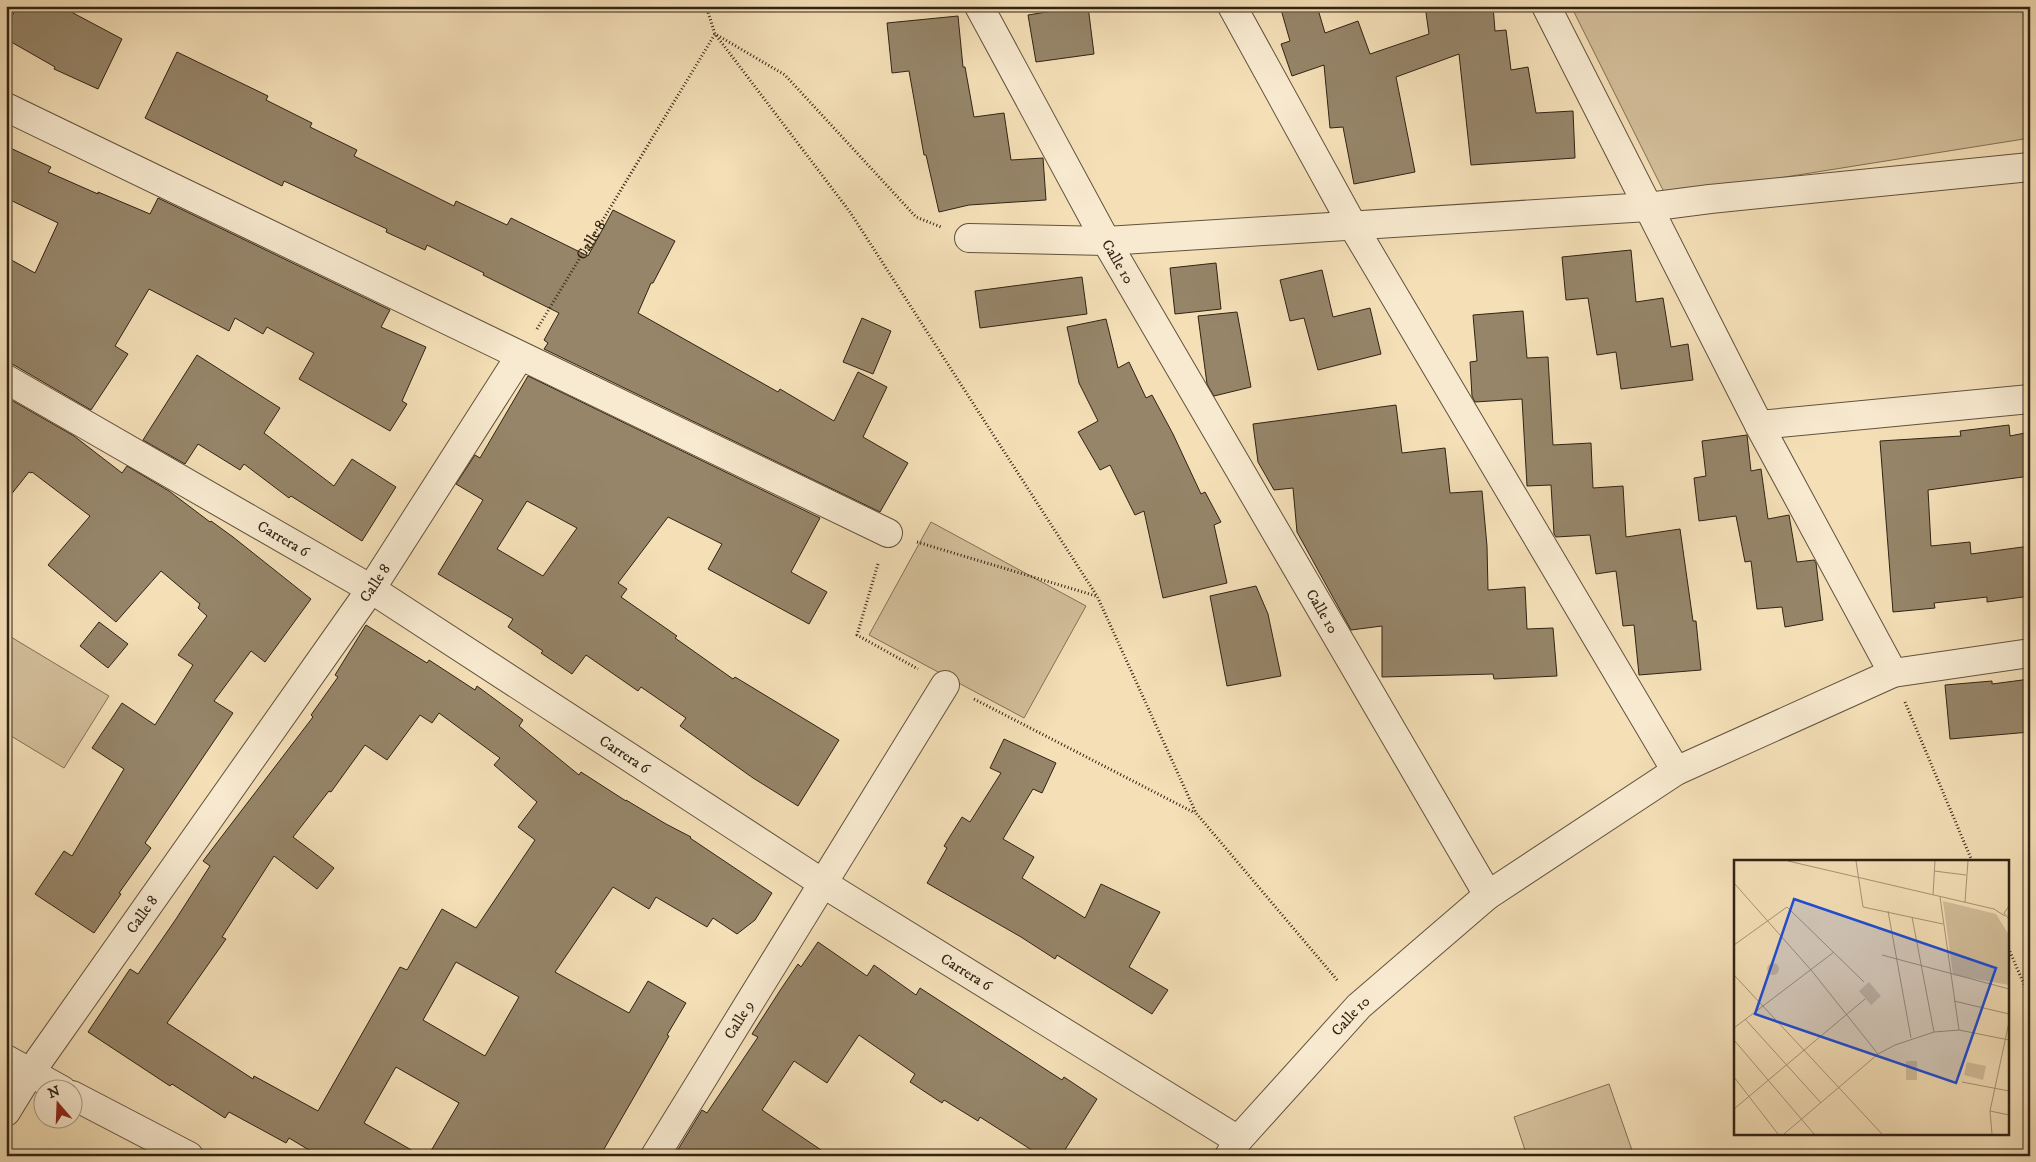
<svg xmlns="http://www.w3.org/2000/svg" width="2036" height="1162" viewBox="0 0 2036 1162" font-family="'IM FELL DW Pica',serif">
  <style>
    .green { fill: #d3bf9b; stroke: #827158 }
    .building { fill: #968569; stroke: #312314; fill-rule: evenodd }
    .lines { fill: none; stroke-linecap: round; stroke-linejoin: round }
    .minor-casing { stroke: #62523d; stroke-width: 30 }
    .path { stroke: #312314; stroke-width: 3; stroke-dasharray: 1 2.5; stroke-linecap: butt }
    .minor { stroke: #f8ead0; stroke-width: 28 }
    .labels { text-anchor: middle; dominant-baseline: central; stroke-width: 4; stroke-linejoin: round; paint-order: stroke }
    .street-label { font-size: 15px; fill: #312314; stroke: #f8ead0 }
    .inset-road { fill: none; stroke: #a69476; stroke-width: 1 }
    .view { fill: #1d4ed8; fill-opacity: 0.15; stroke: #1d4ed8; stroke-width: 2.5 }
    .inset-edge { fill: none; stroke: #312314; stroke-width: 2.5 }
  </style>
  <rect width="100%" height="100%" fill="#f4dfb7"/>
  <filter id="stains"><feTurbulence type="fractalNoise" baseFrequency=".004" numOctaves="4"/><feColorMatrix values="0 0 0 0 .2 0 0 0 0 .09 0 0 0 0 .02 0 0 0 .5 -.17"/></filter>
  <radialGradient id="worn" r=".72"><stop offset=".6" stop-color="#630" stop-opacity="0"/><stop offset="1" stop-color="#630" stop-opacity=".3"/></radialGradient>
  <g class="green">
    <path d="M1571,6H2030V138L1666,196Z"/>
    <path d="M931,522L1086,606L1024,718L869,635Z"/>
    <path d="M6,634L109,696L64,768L6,733Z"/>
    <path d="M1609,1084L1634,1156H1527L1514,1117Z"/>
  </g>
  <g class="building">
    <path d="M18,6H60L122,39L98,89L54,69L55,67L6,39V26Z"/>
    <path d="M1083,6H1088L1094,54L1036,62L1028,15Z"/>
    <path d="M1280,6H1317L1325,33L1358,21L1370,54L1429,34L1425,6H1493L1495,31L1506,30L1511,70L1528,67L1536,113L1573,111L1575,158L1471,165L1459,54L1396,77L1415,172L1354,184L1343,127L1330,128L1324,65L1292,76L1281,44L1290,41Z"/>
    <path d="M958,16L963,67H965L974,117L1004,113L1011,160L1043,158L1046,200L969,205L939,212L926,155H924L909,71L892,73L887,23Z"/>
    <path d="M177,52L268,96L266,100L312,123L310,127L357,150L354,156L454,206L456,201L507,225L511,218L588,256L613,210L675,241L653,283H651L638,313L778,392L780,389L834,421L858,372L887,387L863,437L908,463L880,512L544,349L548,343L544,340L559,313L483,275L484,273L427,245L425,250L386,232L387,229L284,181L282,186L145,118Z"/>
    <path d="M6,146L51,167L48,172L98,194V192L150,214L158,198L390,310L381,327L426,347L402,401L407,404L390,431L299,379L314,353L312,352L267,327L263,334L235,318L229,331L149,289L115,346L128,354L91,410L14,365L6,363V257L35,273L58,223L6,198Z"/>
    <path d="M1631,250L1636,302L1663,298L1671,347L1688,344L1693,380L1621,389L1616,352L1597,355L1588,298L1566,300L1562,257Z"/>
    <path d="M1216,263L1221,309L1175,314L1170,268Z"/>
    <path d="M1322,270L1333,317L1370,308L1381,354L1318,370L1304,318L1290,321L1280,280Z"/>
    <path d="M1082,277L1087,314L980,328L975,291Z"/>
    <path d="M1523,311L1527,358L1548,357L1553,445L1591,443L1593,488L1623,486L1626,537L1680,529L1693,621H1696L1701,670L1639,675L1634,625L1623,626L1616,571L1596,574L1590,535L1556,537L1554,534L1551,485L1527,486L1522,399L1475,402L1472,396L1470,362L1477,361L1473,315Z"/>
    <path d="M1237,312L1251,387L1214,396L1207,384L1198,316Z"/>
    <path d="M862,318L891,331L873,374L843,362Z"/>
    <path d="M1106,319L1118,368L1129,362L1146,398L1152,395L1173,434L1201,494L1205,492L1221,522L1214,525L1227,583L1163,598L1144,511L1135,515L1110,465L1100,470L1078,432L1098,421L1079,383L1067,327Z"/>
    <path d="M197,355L280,408L264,433L334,486L352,459L396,487L362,541L291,496L289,498L244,464L240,470L198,444L185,464L143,440Z"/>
    <path d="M528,376L820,518L791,572L827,592L809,624L708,569L722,544L668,517L618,583L627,589L621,597L677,636L675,638L733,679L735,677L839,740L798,806L753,778L680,726L686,718L641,687L638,691L586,655L572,674L541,653L543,651L508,627L513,619L438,574L483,500L456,484L475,455L480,458ZM527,501L577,528L543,576L497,549Z"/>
    <path d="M6,397L74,436L122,473L127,466L169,491L210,522L211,521L233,537L311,599L265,662L251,651L214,701L233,713L145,843L151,848L119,893L121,894L94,933L35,894L64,851L72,856L124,769L92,748L122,703L155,725L193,665L178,655L207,616L198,608L200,604L161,571L116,622L48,565L90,516L32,472L31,473L29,472L6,501Z"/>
    <path d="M1396,405L1402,453L1445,448L1450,493L1482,491L1487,546L1488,590L1525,587L1527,629L1553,628L1557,676L1494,679L1493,674L1382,677V626L1351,630L1297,532L1293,488L1274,490L1258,462L1253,424Z"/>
    <path d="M2009,425L2010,436L2030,432V476L1928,490L1931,546L1970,542L1971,554L2030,546V596L1987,602V597L1934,603L1935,608L1893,612L1880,441L1961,436L1960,431Z"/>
    <path d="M1747,435L1751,471L1761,469L1768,519L1789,515L1797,562L1814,560L1816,563L1823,620L1785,627L1782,607L1757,609L1751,561L1745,562L1736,516L1699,521L1694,478L1706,476L1702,441Z"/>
    <path d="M1256,586L1268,614L1281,676L1227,686L1210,596Z"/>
    <path d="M99,622L128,644L108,668L80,646Z"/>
    <path d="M366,625L427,663L429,660L475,690L477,686L523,720L519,726L579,775L581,772L626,801V800L666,824L691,837L690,838L772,893L755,920L737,934L713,918L707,927L656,897L649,909L613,887L555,972L629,1013L648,981L686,1003L667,1035L669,1036L600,1156H428L459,1103L396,1067L364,1123L422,1156H319L289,1138L286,1143L229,1112L225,1118L172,1084L170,1086L88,1032L130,969L138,974L176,919L210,866L203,861L313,717L311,715L338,677L335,675ZM439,713L500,758L494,765L537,802L518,827L535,840L476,928L442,909L407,970L400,967L318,1111L254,1076L253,1079L167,1023L226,939L222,937L274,856L317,889L334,868L293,837L329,791L331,792L365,745L387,760L420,715L432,723ZM456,962L519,997L485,1056L423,1020Z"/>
    <path d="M2030,679V732L1950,739L1945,685L1992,681V684Z"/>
    <path d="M1004,739L1056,763L1042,793L1033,789L1003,839L1034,857L1022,878L1085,918L1101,884L1160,912L1129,967L1168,990L1152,1014L1057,955L1055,959L1021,937L927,883L947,848L944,846L962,817L970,822L1001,773L990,768Z"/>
    <path d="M818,942L867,976L874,965L916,995L920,988L1062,1080L1064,1077L1097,1099L1061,1156H1041L980,1117L978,1121L944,1100L942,1103L910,1082L915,1074L859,1035L827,1083L794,1061L762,1110L830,1156H674L702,1110L707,1113L758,1037L752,1034L781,989L798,964L801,967Z"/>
  </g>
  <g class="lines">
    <defs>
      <g id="minor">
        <path id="s2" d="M979,6L1106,241L1488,895"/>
        <path d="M1232,6L1353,226L1676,771"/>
        <path d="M1546,6L1759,425L1893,673"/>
        <path d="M6,107L888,533"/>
        <path d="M969,238L1106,241L1648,207L1710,199L2030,167"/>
        <path id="s3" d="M6,379L371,589L824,884L1238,1140"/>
        <path d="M1759,425L2030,399"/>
        <path d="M6,1059L62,1090"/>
        <path d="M72,1095L189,1156"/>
        <path id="s4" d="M6,1112L30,1073L371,589L520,356"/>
        <path id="s5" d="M655,1156L945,685"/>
        <path id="s6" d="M1229,1156L1238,1140L1359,1006L1488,895L1676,771L1893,673L2030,653"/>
      </g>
    </defs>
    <use href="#minor" class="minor-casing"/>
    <g class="path">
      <path d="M706,6L715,34L850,212L1097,596L1196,813L1338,981"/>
      <path d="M717,35L785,75L916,217L941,227"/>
      <path id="s1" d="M537,329L715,34"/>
      <path d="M917,542L1096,596"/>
      <path d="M878,564L857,635L918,669"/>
      <path d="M974,699L1195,813"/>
      <path d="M1905,702L1972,861"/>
      <path d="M2007,945L2030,998"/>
    </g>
    <use href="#minor" class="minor"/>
  </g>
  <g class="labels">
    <g class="street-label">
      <text stroke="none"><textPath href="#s1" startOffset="104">Calle 8</textPath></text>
      <text stroke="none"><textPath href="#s2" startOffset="291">Calle 10</textPath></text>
      <text stroke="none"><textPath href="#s3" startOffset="320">Carrera 6</textPath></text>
      <text stroke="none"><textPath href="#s4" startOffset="645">Calle 8</textPath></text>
      <text stroke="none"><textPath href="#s2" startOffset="696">Calle 10</textPath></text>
      <text stroke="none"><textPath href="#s3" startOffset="724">Carrera 6</textPath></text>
      <text stroke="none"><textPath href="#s4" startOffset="240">Calle 8</textPath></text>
      <text stroke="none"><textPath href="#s3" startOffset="1129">Carrera 6</textPath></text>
      <text stroke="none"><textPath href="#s6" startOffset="186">Calle 10</textPath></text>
      <text stroke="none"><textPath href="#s5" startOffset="160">Calle 9</textPath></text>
    </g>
  </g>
  <g transform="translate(1734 860)">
    <rect width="275" height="275" fill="#f4dfb7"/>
    <path d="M209,41L262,54L275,75V125L219,115ZM33 109a6 6 0 1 1 12 0a6 6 0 1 1-12 0ZM135,122L147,136L137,145L125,131ZM172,201H183V220H172ZM233,202L252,206L249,220L230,215Z" fill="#d3bf9b"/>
    <path class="inset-road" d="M54,1L260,49L271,56M122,1L129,47L209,64M200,11L232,15M0,23L77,110L144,194M199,35L201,1M206,37L225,170M231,42L234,1M275,46L270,53L275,59M154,51L177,178M178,57L200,172M0,85L53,47L130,122M148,95L275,129M0,115L148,274M220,141L275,154M11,159L87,243M0,168L100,92M0,180L80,274M0,217L44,274M228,222L275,231M0,249L131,139M256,251L275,255M50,274L144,194L161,185L200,172L225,170L275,180M258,274L256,251L275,162"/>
    <path class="view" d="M60,39L262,108L222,223L21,154Z"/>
    <rect width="275" height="275" class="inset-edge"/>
  </g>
  <rect width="2036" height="1162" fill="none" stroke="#f4dfb7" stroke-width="25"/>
  <rect x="8" y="8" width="2021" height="1147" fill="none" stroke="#312314" stroke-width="2.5"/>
  <rect x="12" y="12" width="2011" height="1137" fill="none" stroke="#312314"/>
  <g transform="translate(58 1104) rotate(341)"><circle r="24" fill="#f8ead0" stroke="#a89a85"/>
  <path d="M0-4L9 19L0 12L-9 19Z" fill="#8f2418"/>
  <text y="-8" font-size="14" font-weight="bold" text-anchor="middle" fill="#312314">N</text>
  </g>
  <rect width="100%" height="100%" filter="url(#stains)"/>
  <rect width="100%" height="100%" fill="url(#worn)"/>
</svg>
